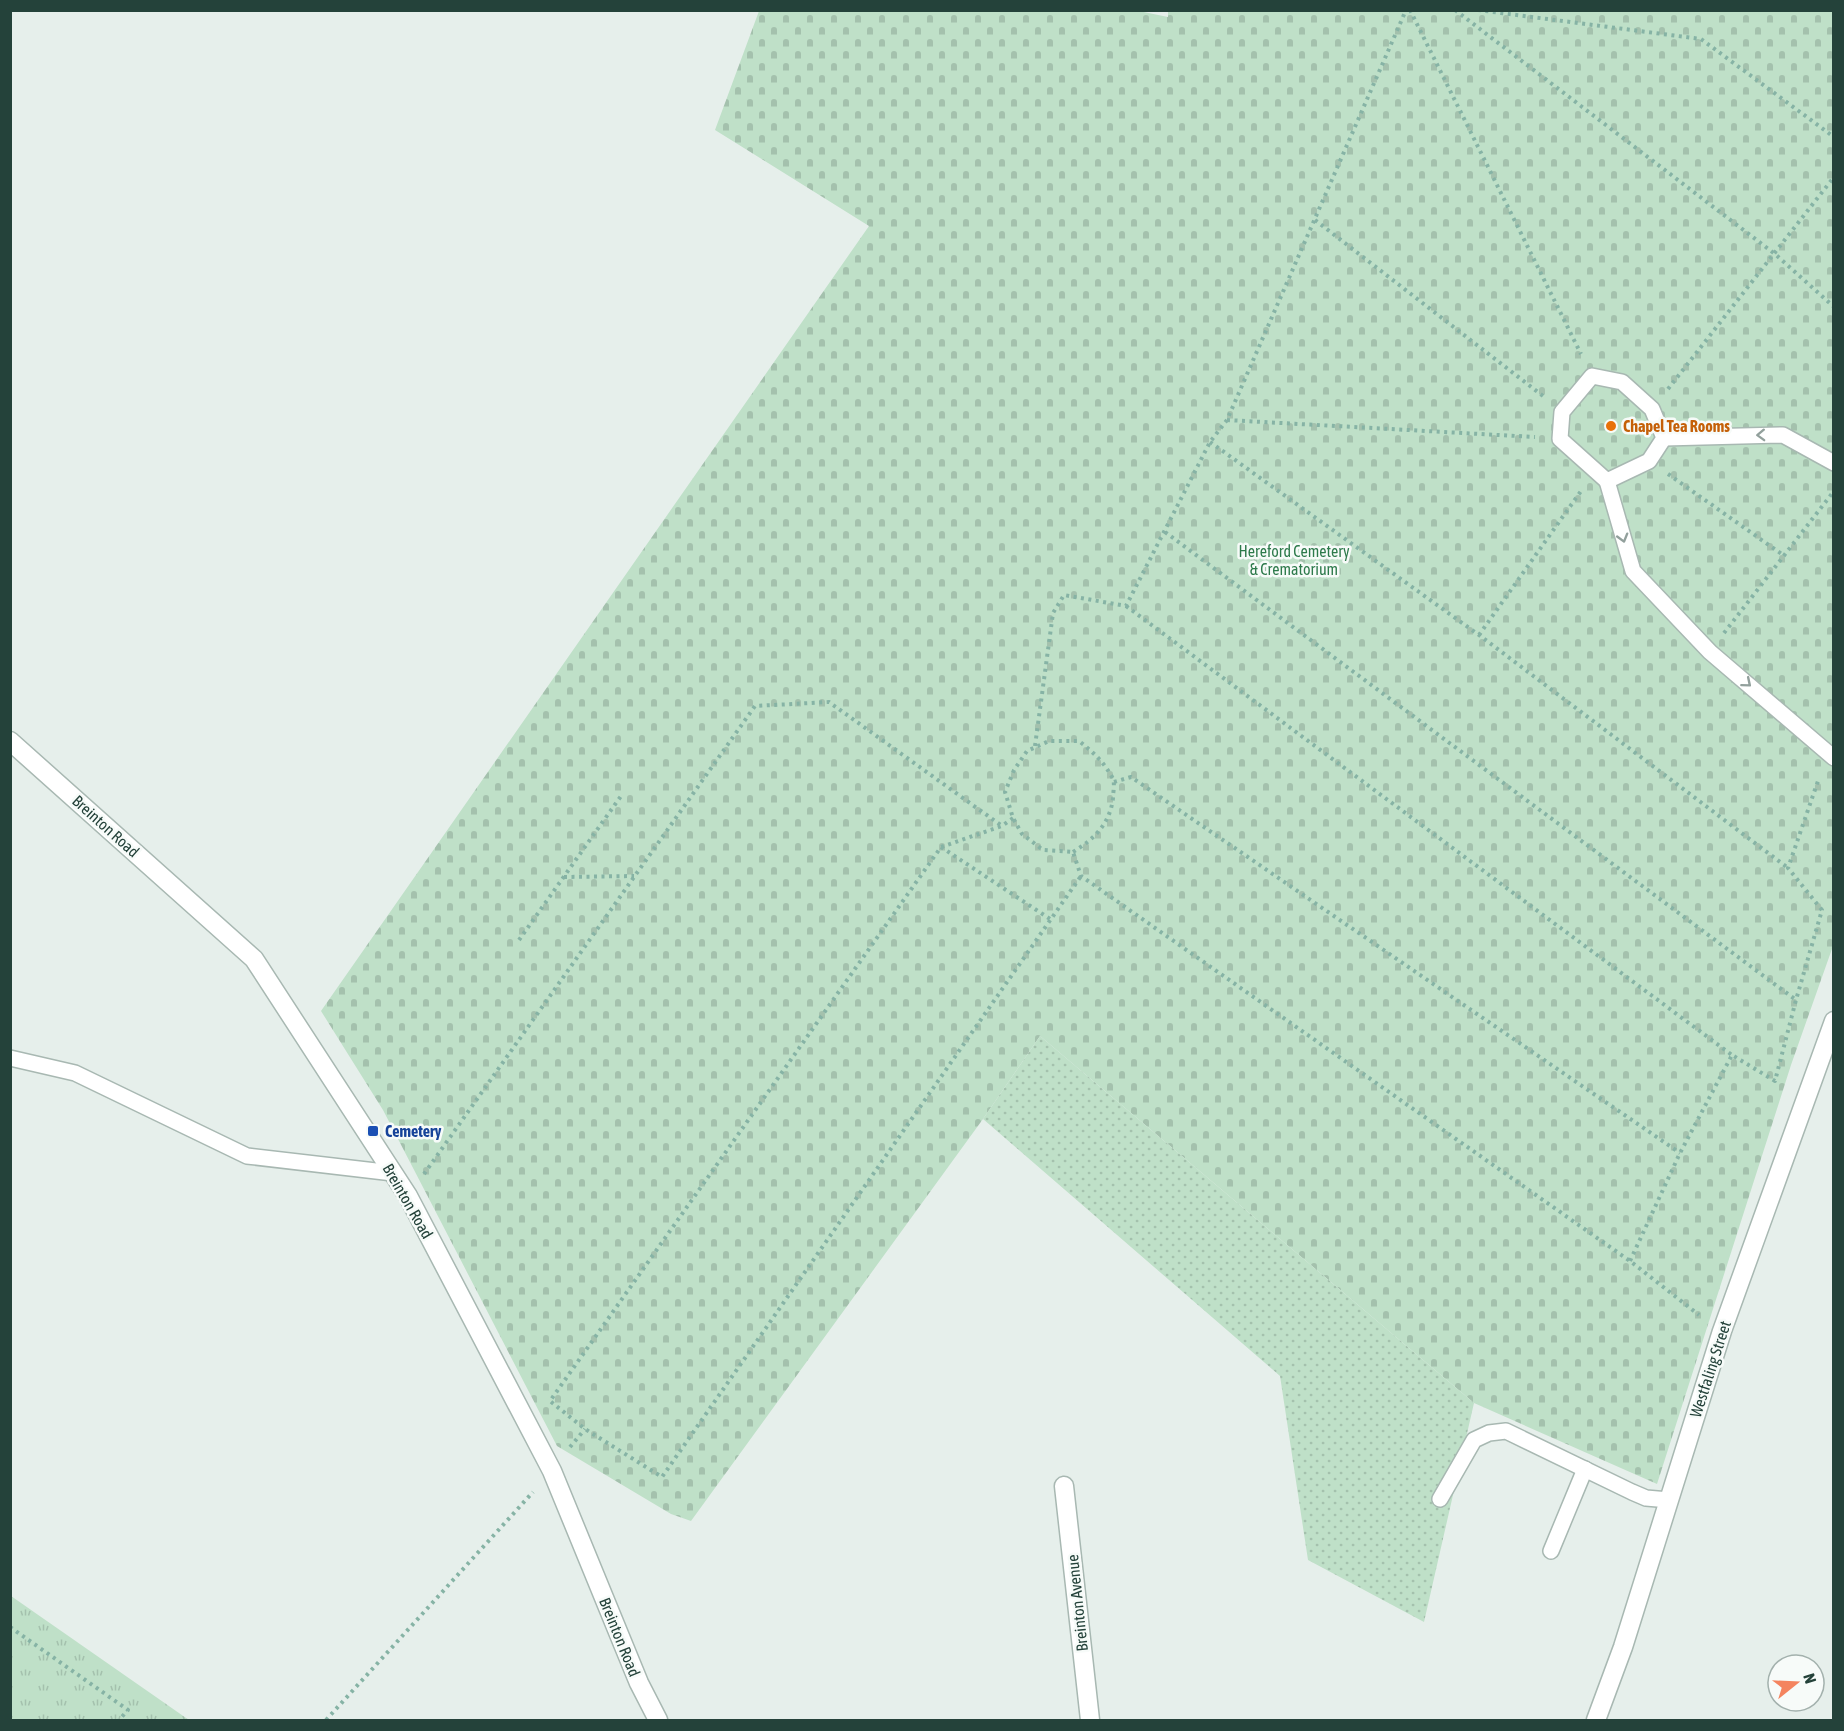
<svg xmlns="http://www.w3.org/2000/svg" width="1844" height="1731" viewBox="0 0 1844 1731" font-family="'Asap Condensed',sans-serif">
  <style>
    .cemetery { fill: url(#cemetery-stones) }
    .park { fill: url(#park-tufts) }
    .garden { fill: url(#garden-dots) }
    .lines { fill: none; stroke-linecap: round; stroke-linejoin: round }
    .service-casing { stroke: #a8b8b2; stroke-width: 18 }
    .minor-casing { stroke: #a8b8b2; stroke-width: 21 }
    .tertiary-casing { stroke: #a8b8b2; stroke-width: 21 }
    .path { stroke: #86b3a5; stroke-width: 4; stroke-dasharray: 3 4.5; stroke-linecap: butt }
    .service { stroke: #fff; stroke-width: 15 }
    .minor { stroke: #fff; stroke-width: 18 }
    .tertiary { stroke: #fff; stroke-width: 18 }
    .oneway { stroke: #92a09c }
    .food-dot { fill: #e8710a; stroke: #f7fbf9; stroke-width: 2 }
    .transit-dot { fill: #1a4fb4; stroke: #f7fbf9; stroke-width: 2 }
    .labels { text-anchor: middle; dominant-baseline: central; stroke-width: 5; stroke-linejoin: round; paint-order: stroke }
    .food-label { font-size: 16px; font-weight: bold; fill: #c56008; stroke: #f7fbf9; text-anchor: start }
    .park-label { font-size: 16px; fill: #2d7a4b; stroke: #f7fbf9 }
    .street-label { font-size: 16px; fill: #24423a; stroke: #f7fbf9 }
    .transit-label { font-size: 16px; font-weight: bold; fill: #164399; stroke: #f7fbf9; text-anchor: start }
  </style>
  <defs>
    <pattern id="cemetery-stones" width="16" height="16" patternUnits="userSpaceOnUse" patternTransform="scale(1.5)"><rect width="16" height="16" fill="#bfe0c8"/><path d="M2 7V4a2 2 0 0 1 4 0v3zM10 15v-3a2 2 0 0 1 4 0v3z" fill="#a4c1ad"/></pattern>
    <pattern id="park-tufts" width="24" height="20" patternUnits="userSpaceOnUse" patternTransform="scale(1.5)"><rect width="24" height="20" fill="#bfe0c8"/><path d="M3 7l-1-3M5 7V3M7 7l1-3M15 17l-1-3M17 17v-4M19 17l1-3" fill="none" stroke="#a4c1ad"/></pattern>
    <pattern id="garden-dots" width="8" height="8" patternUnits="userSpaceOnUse" patternTransform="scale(1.5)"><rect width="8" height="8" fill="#bfe0c8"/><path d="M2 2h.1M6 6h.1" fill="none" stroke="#a4c1ad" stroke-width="1.8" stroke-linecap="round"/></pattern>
  </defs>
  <rect width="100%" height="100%" fill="#e6efeb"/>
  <path class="cemetery" d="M1134,10L1168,17V10L1833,11V946L1791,1065L1657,1484L1474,1403L1040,1036L983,1119L691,1521L671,1514L557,1446L383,1110L321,1011L869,226L715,130L759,11Z"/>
  <path class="park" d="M10,1596H11L189,1720H11Z"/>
  <path class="garden" d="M1040,1036L1474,1403L1424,1622L1308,1560L1280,1376L983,1119Z"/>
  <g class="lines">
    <defs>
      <g id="service">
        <path d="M1592,376L1622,382L1652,409L1664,438L1649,461L1607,481L1560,439L1562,412Z"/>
        <path d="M1664,438L1783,435L1834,463"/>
        <path d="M1607,481L1633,571L1710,652L1834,758"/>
        <path d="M10,1058L75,1073L247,1156L393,1173"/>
        <path d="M1440,1499L1474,1440L1489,1433L1506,1431L1632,1492L1646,1498L1669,1500"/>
        <path d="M1551,1551L1585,1469"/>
      </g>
      <g id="minor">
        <path d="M10,741L254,959L408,1196L552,1471L639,1683L658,1720"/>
        <path d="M1064,1486L1090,1720"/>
      </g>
      <path id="tertiary" d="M1596,1720L1623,1647L1722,1331L1834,1021"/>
    </defs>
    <use href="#service" class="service-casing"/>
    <use href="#minor" class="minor-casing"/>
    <use href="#tertiary" class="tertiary-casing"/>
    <g class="path">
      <path d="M1410,10L1581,354"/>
      <path d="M1455,10L1775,254L1834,307"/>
      <path d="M1478,10L1701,39L1834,137"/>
      <path d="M1315,220L1543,396"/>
      <path d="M1668,389L1834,177"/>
      <path d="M1227,420L1535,437"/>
      <path d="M1210,442L1479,635L1788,868"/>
      <path d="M1668,474L1783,555"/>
      <path d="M1165,532L1796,1000"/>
      <path d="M1126,606L1732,1055"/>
      <path d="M1724,633L1834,491"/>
      <path d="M1479,635L1581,491"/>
      <path d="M1035,746L1053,613L1064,595L1126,606L1210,442L1227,420L1406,10"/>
      <path d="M1114,782L1131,777L1680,1153"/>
      <path d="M1013,818L1002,826L941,847L550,1401L585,1429L662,1477L1081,876"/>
      <path d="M941,847L1050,919"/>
      <path d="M1073,852C1094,839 1110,824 1113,798C1113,792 1115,785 1113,779C1105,763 1093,752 1079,741H1049L1027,751L1014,770L1005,792L1013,818L1022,834L1043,850L1073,852L1081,876L1630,1261L1699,1315"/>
      <path d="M564,877L634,876"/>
      <path d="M519,940L621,796"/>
      <path d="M424,1174L755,706L829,702L1002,826"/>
      <path d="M1630,1261L1680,1153L1732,1055L1775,1081L1796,1000L1822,910L1788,868L1819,778"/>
      <path d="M570,1447L585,1429"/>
      <path d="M10,1627L128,1710L119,1720"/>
      <path d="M326,1720L533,1492"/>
    </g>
    <use href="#service" class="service"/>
    <use href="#minor" class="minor"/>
    <use href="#tertiary" class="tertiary"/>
  </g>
  <defs><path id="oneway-chevron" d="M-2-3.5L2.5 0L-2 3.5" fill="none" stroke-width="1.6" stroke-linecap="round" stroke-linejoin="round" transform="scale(1.5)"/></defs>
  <g class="oneway">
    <use href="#oneway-chevron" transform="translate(1761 435) rotate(178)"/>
    <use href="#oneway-chevron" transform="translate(1623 538) rotate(74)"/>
    <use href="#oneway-chevron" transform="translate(1747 683) rotate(40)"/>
  </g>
  <circle class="food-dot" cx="1611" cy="426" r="6"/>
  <rect class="transit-dot" x="367" y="1125" width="12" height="12" rx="3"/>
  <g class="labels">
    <g class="food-label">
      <text x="1623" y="426">Chapel Tea Rooms</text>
    </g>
    <g class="park-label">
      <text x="1294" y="551">Hereford Cemetery<tspan x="1294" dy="18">&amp; Crematorium</tspan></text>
    </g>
    <g class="street-label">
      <text transform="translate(106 826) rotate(42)">Breinton Road</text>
      <text transform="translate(408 1201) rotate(60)">Breinton Road</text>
      <text transform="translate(1710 1369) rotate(-72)">Westfaling Street</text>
      <text transform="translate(1077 1603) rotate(-96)">Breinton Avenue</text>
      <text transform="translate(620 1637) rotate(68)">Breinton Road</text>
    </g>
    <g class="transit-label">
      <text x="385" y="1131">Cemetery</text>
    </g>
  </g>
  <rect width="1844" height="1731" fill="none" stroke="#24423a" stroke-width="24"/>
  <g transform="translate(1796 1683) rotate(72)"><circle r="28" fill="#f7fbf9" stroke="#a3b1ad" stroke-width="1.5"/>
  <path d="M0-4.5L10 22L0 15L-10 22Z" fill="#f4845f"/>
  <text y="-9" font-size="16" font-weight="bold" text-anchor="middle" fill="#24423a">N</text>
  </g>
</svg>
